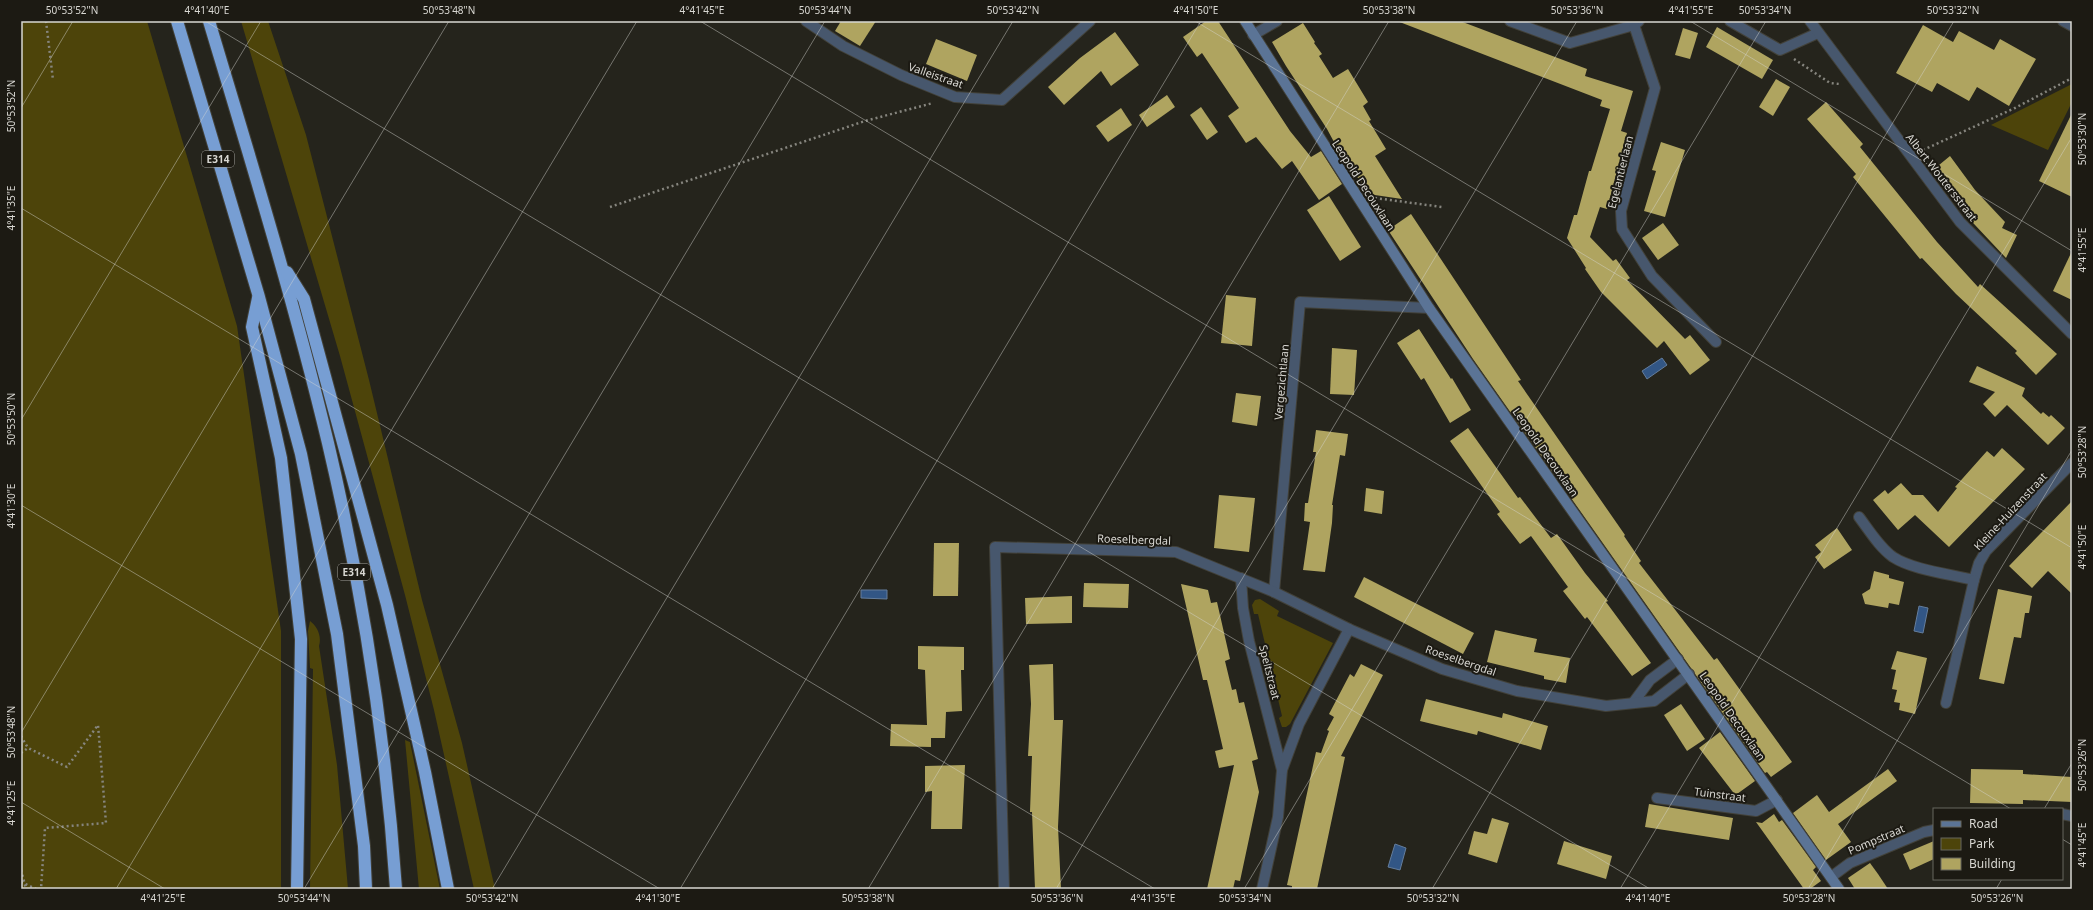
<svg xmlns="http://www.w3.org/2000/svg" width="2093" height="910" viewBox="0 0 2093 910" font-family="'Noto Sans',sans-serif">
  <style>
    .green { fill: #4d440a }
    .water { fill: #325685; stroke: #647d9c }
    .building { fill: #afa460 }
    .lines { fill: none; stroke-linecap: round; stroke-linejoin: round }
    .street-casing { stroke: #424139; stroke-width: 12 }
    .secondary-casing { stroke: #424139; stroke-width: 12 }
    .highway-casing { stroke: #424139; stroke-width: 14 }
    .path { stroke: #86857e; stroke-width: 2.5; stroke-dasharray: 2 3; stroke-linecap: butt }
    .street { stroke: #47576d; stroke-width: 10 }
    .secondary { stroke: #5b7496; stroke-width: 10 }
    .highway { stroke: #779ed3; stroke-width: 12 }
    .ticks { fill: none; stroke: #d8d7d2; stroke-width: 1; stroke-opacity: 0.45 }
    .labels { text-anchor: middle; dominant-baseline: central; stroke-width: 4; stroke-linejoin: round; paint-order: stroke }
    .shield { fill: #1c1a13; stroke: #a09e99; stroke-width: 1 }
    .shield-label { font-size: 10px; font-weight: bold; fill: #d8d7d2 }
    .street-label { font-size: 11px; fill: #d8d7d2; stroke: #1c1a13 }
    .neatline { fill: none; stroke: #d8d7d2; stroke-width: 1.5 }
    .ticks-label { font-size: 10px; text-anchor: middle; fill: #d8d7d2 }
  </style>
  <rect width="100%" height="100%" fill="#25241c"/>
  <g class="green">
    <path d="M21,21H147L237,326L281,631V889H21Z"/>
    <path d="M241,21H268L306,135L369,380L422,600L462,743L495,889H474L434,710L405,595L340,356Z"/>
    <path d="M2072,84V102L2048,150L1991,125Z"/>
    <path d="M1260,599L1279,611L1277,616L1333,643L1290,724L1286,727H1282L1279,718L1282,716L1258,614H1254L1252,605L1255,600Z"/>
    <path d="M310,621C317,626 322,636 319,646L337,765L348,889H310L313,669L310,668L308,631Z"/>
    <path d="M405,740L410,742L440,889H419Z"/>
  </g>
  <g class="water">
    <path d="M1662,358L1667,365L1647,379L1642,371Z"/>
    <path d="M861,590H887V599L861,598Z"/>
    <path d="M1919,606L1928,608L1923,633L1914,631Z"/>
    <path d="M1395,844L1406,848L1400,870L1388,867Z"/>
  </g>
  <g class="building">
    <path d="M841,21H876L860,46L835,31Z"/>
    <path d="M1206,21H1218L1290,131L1311,157L1321,151L1342,184L1319,200L1292,161L1282,169L1256,137L1246,143L1228,116L1239,108L1202,53L1197,57L1183,37Z"/>
    <path d="M1397,21H1460L1587,69L1585,76L1633,91L1621,131L1627,133L1607,209L1600,207L1590,237L1613,261L1616,259L1630,278L1627,280L1685,339L1690,335L1710,360L1690,375L1664,341L1657,348L1601,292L1585,269L1586,268L1567,238L1574,215H1577L1589,171H1591L1610,109L1600,106L1602,100Z"/>
    <path d="M1303,23L1315,42L1314,43L1322,54L1319,56L1333,78L1348,69L1368,102L1363,106L1371,120L1369,121L1386,149L1375,156L1402,199L1368,194L1356,175L1353,177L1331,144L1334,142L1327,129L1286,66L1272,42Z"/>
    <path d="M1923,25L1953,42L1959,31L1994,50L2000,39L2036,59L2009,106L1977,87L1969,101L1937,83L1932,92L1896,73Z"/>
    <path d="M1717,27L1773,60L1762,79L1706,47Z"/>
    <path d="M1683,28L1698,33L1690,59L1675,55Z"/>
    <path d="M1115,32L1139,65L1111,86L1101,71L1064,105L1048,87L1080,58Z"/>
    <path d="M936,39L977,55L967,81L926,64Z"/>
    <path d="M1776,79L1790,87L1773,116L1759,107Z"/>
    <path d="M1167,95L1175,107L1147,127L1139,115Z"/>
    <path d="M1826,102L1863,144L1860,147L1937,242L1978,287L1980,284L2057,354L2036,375L2015,353L2017,351L1956,294L1922,258L1920,259L1853,177L1856,174L1807,119Z"/>
    <path d="M1201,107L1218,132L1207,140L1190,115Z"/>
    <path d="M1121,108L1132,125L1108,142L1096,126Z"/>
    <path d="M2072,113V197L2039,181Z"/>
    <path d="M1661,142L1685,150L1665,217L1644,211L1656,171L1652,170Z"/>
    <path d="M1950,156L1975,190L2005,222L2002,228L2017,235L2006,258L1960,209L1933,170Z"/>
    <path d="M1329,196L1361,247L1340,261L1307,210Z"/>
    <path d="M1411,214L1521,380L1518,381L1625,535L1624,536L1641,561L1639,563L1714,660L1717,658L1792,762L1771,777L1767,772L1765,773L1473,359L1388,230Z"/>
    <path d="M1663,223L1679,245L1658,260L1642,238Z"/>
    <path d="M2072,251V300L2053,291Z"/>
    <path d="M1226,295L1256,298L1252,346L1221,343Z"/>
    <path d="M1419,329L1451,379L1452,378L1471,410L1450,423L1424,378L1421,380L1397,343Z"/>
    <path d="M1332,348L1357,350L1354,395L1330,394Z"/>
    <path d="M1977,366L2025,388L2022,396L2041,414L2043,412L2049,417L2051,415L2065,428L2048,445L2007,405L1995,417L1983,404L1995,392L1969,382Z"/>
    <path d="M1236,393L1261,396L1257,426L1232,422Z"/>
    <path d="M1468,428L1518,498L1520,497L1551,538L1557,534L1585,573L1608,601L1606,602L1651,663L1632,676L1587,617L1585,619L1563,591L1568,587L1531,536L1520,544L1497,514L1500,512L1450,441Z"/>
    <path d="M1316,430L1348,434L1345,456L1340,455L1332,505H1333L1332,523L1325,572L1303,570L1310,522L1304,521L1305,503H1308L1316,452H1313Z"/>
    <path d="M2002,448L2025,469L1949,547L1915,515L1898,530L1873,500L1885,490L1888,494L1901,483L1912,495H1923L1938,512L1957,488L1955,487L1987,451L1994,457Z"/>
    <path d="M1366,488L1384,491L1382,514L1364,511Z"/>
    <path d="M1219,495L1255,498L1249,552L1214,548Z"/>
    <path d="M2072,501V594L2048,571L2032,588L2009,566Z"/>
    <path d="M1837,528L1852,550L1824,569L1815,557L1821,552L1815,545Z"/>
    <path d="M934,543H959L958,596H933Z"/>
    <path d="M1874,571L1889,575V578L1904,582L1899,605L1889,603L1888,608L1865,604L1862,594L1870,589Z"/>
    <path d="M1364,577L1474,633L1463,654L1354,597Z"/>
    <path d="M1084,583L1129,584L1128,608L1083,607Z"/>
    <path d="M1181,584L1208,590L1211,603L1217,602L1230,659L1225,661L1232,690L1236,689L1239,703L1244,702L1258,759L1252,761L1259,792L1240,881L1235,880L1233,889H1207L1234,765L1219,768L1215,751L1223,749L1207,680H1203Z"/>
    <path d="M1998,589L2032,596L2029,613H2025L2021,638L2014,637L2004,684L1979,679Z"/>
    <path d="M1072,596V623L1026,624L1025,598Z"/>
    <path d="M1495,630L1537,639L1534,652L1570,658L1566,683L1544,679V676L1487,662Z"/>
    <path d="M918,646L964,647V670H961L962,711L946,712L945,738H931V747L890,746L891,724L927,725L925,670L918,669Z"/>
    <path d="M1897,651L1927,658L1915,714L1899,710L1900,703L1894,702L1897,690L1892,689L1896,670L1891,669Z"/>
    <path d="M1053,664L1054,720H1063L1058,827L1061,889H1035L1032,812H1030L1032,756H1028L1031,704L1029,665Z"/>
    <path d="M1361,664L1383,675L1341,756L1345,757L1317,889H1292V886L1287,885L1316,752L1321,753L1329,731L1327,730L1334,717L1329,714L1350,674L1354,677Z"/>
    <path d="M1426,699L1502,718L1503,713L1548,726L1541,750L1478,731L1477,735L1420,721Z"/>
    <path d="M1681,704L1705,739L1687,751L1664,715Z"/>
    <path d="M1720,732L1755,781L1737,794L1736,796L1699,748Z"/>
    <path d="M965,765L962,829H931L932,791L925,792V766Z"/>
    <path d="M1888,769L1897,781L1838,824L1851,842L1826,860L1793,813L1817,795L1829,812Z"/>
    <path d="M1971,769L2023,770V774L2072,777V802L2023,800V804L1970,803Z"/>
    <path d="M1649,804L1733,818L1729,840L1645,827Z"/>
    <path d="M1774,814L1779,822L1782,820L1816,867L1813,870L1821,881L1810,889H1804L1756,822L1762,823Z"/>
    <path d="M1492,818L1509,823L1497,863L1468,854L1474,831L1487,834Z"/>
    <path d="M1564,841L1612,856L1606,879L1557,864Z"/>
    <path d="M1934,841V859L1910,870L1903,854Z"/>
    <path d="M1870,863L1878,874L1888,889H1855L1848,878Z"/>
  </g>
  <g class="lines">
    <defs>
      <g id="street">
        <path d="M806,21L843,46L901,75L955,97L1002,100L1090,21"/>
        <path d="M1510,21L1570,43L1634,25L1639,21"/>
        <path d="M1730,21L1780,50L1818,33"/>
        <path d="M1810,21L1960,222L2072,334"/>
        <path d="M2063,21L2072,26"/>
        <path d="M1634,25L1655,88L1621,211L1622,229L1652,276L1716,342"/>
        <path d="M1253,35L1277,21"/>
        <path d="M1859,517C1869,530 1879,547 1893,557C1913,570 1950,574 1974,580L1979,563L1986,551L2072,463"/>
        <path d="M1241,578L1243,608L1249,641L1282,770L1278,817L1262,889"/>
        <path d="M1274,592L1300,302L1429,308"/>
        <path d="M1633,703L1650,680L1678,659"/>
        <path d="M1946,703L1974,580"/>
        <path d="M1282,770L1299,724L1349,629"/>
        <path d="M1657,798L1756,811L1777,800"/>
        <path d="M2062,814L2072,816"/>
        <path d="M1831,877L1850,863L1924,832L1934,830"/>
        <path d="M1004,889L995,547L1176,552L1274,592L1349,629L1442,669L1517,691L1606,706L1654,701L1689,674"/>
      </g>
      <path id="secondary" d="M1245,21L1429,308L1839,889"/>
      <g id="highway">
        <path d="M177,21L259,297L301,454L337,634L364,846L366,889"/>
        <path d="M209,21C251,161 294,301 328,443C362,588 386,741 396,889"/>
        <path d="M287,272L304,299L387,605L425,772L448,889"/>
        <path d="M258,298L252,327L281,458L301,639L297,889"/>
      </g>
    </defs>
    <use href="#street" class="street-casing"/>
    <use href="#secondary" class="secondary-casing"/>
    <use href="#highway" class="highway-casing"/>
    <g class="path">
      <path d="M46,21L53,80"/>
      <path d="M1794,59L1830,83L1840,84"/>
      <path d="M1923,150L2015,108L2072,78"/>
      <path d="M1375,198L1442,207"/>
      <path d="M610,207L865,121L933,103"/>
      <path d="M21,736L28,748"/>
      <path d="M21,753L28,748L67,767L98,725L106,823L45,828L41,889"/>
      <path d="M21,870L26,889"/>
      <path d="M21,882L36,889"/>
    </g>
    <use href="#street" class="street"/>
    <use href="#secondary" class="secondary"/>
    <use href="#highway" class="highway"/>
  </g>
  <path class="ticks" d="M205,21L1650,889M700,21L2011,809M1195,21L2072,548M1690,21L2072,251M21,108L73,21M21,208L1155,889M21,420L261,21M21,505L660,889M21,733L449,21M21,802L165,889M2044,809L2072,763M2062,839L2072,845M116,889L637,21M304,889L825,21M492,889L1013,21M680,889L1201,21M868,889L1389,21M1056,889L1577,21M1244,889L1766,21M1432,889L1954,21M1620,889L2072,137M1808,889L2072,450M1996,889L2002,879"/>
  <g class="labels">
    <g class="shield">
      <rect x="202" y="151" width="32" height="16" rx="3"/>
      <rect x="338" y="564" width="32" height="16" rx="3"/>
    </g>
    <g class="shield-label">
      <text x="218" y="159">E314</text>
      <text x="354" y="572">E314</text>
    </g>
    <g class="street-label">
      <text transform="translate(936 75) rotate(19)">Valleistraat</text>
      <text transform="translate(1620 172) rotate(-76)">Egelantierlaan</text>
      <text transform="translate(1942 177) rotate(52)">Albert Woutersstraat</text>
      <text transform="translate(1364 185) rotate(57)">Leopold Decouxlaan</text>
      <text transform="translate(1281 382) rotate(-85)">Vergezichtlaan</text>
      <text transform="translate(1546 452) rotate(55)">Leopold Decouxlaan</text>
      <text transform="translate(2010 511) rotate(-47)">Kleine-Huizenstraat</text>
      <text transform="translate(1134 539) rotate(2)">Roeselbergdal</text>
      <text transform="translate(1461 660) rotate(19)">Roeselbergdal</text>
      <text transform="translate(1270 672) rotate(76)">Speltstraat</text>
      <text transform="translate(1733 716) rotate(55)">Leopold Decouxlaan</text>
      <text transform="translate(1720 794) rotate(7)">Tuinstraat</text>
      <text transform="translate(1876 839) rotate(-23)">Pompstraat</text>
    </g>
  </g>
  <rect width="2093" height="910" fill="none" stroke="#1c1a13" stroke-width="44"/>
  <rect x="1933" y="808" width="130" height="72" fill="#1c1a13" stroke="#67665f"/>
  <rect x="1941" y="821" width="20" height="6" fill="#5b7496" stroke="#67665f"/>
  <text x="1969" y="828" font-size="12" fill="#d8d7d2">Road</text>
  <rect x="1941" y="838" width="20" height="12" fill="#4d440a" stroke="#67665f"/>
  <text x="1969" y="848" font-size="12" fill="#d8d7d2">Park</text>
  <rect x="1941" y="858" width="20" height="12" fill="#afa460" stroke="#67665f"/>
  <text x="1969" y="868" font-size="12" fill="#d8d7d2">Building</text>
  <rect x="22" y="22" width="2049" height="866" class="neatline"/>
  <g class="ticks-label">
    <text x="72" y="14">50°53'52"N</text>
    <text x="207" y="14">4°41'40"E</text>
    <text x="449" y="14">50°53'48"N</text>
    <text x="702" y="14">4°41'45"E</text>
    <text x="825" y="14">50°53'44"N</text>
    <text x="1013" y="14">50°53'42"N</text>
    <text x="1196" y="14">4°41'50"E</text>
    <text x="1389" y="14">50°53'38"N</text>
    <text x="1577" y="14">50°53'36"N</text>
    <text x="1691" y="14">4°41'55"E</text>
    <text x="1765" y="14">50°53'34"N</text>
    <text x="1953" y="14">50°53'32"N</text>
    <text transform="translate(11 106) rotate(-90)" y="4">50°53'52"N</text>
    <text transform="translate(2082 139) rotate(-90)" y="4">50°53'30"N</text>
    <text transform="translate(11 208) rotate(-90)" y="4">4°41'35"E</text>
    <text transform="translate(2082 250) rotate(-90)" y="4">4°41'55"E</text>
    <text transform="translate(11 419) rotate(-90)" y="4">50°53'50"N</text>
    <text transform="translate(2082 452) rotate(-90)" y="4">50°53'28"N</text>
    <text transform="translate(11 506) rotate(-90)" y="4">4°41'30"E</text>
    <text transform="translate(2082 547) rotate(-90)" y="4">4°41'50"E</text>
    <text transform="translate(11 732) rotate(-90)" y="4">50°53'48"N</text>
    <text transform="translate(2082 765) rotate(-90)" y="4">50°53'26"N</text>
    <text transform="translate(11 803) rotate(-90)" y="4">4°41'25"E</text>
    <text transform="translate(2082 845) rotate(-90)" y="4">4°41'45"E</text>
    <text x="163" y="902">4°41'25"E</text>
    <text x="304" y="902">50°53'44"N</text>
    <text x="492" y="902">50°53'42"N</text>
    <text x="658" y="902">4°41'30"E</text>
    <text x="868" y="902">50°53'38"N</text>
    <text x="1057" y="902">50°53'36"N</text>
    <text x="1153" y="902">4°41'35"E</text>
    <text x="1245" y="902">50°53'34"N</text>
    <text x="1433" y="902">50°53'32"N</text>
    <text x="1648" y="902">4°41'40"E</text>
    <text x="1809" y="902">50°53'28"N</text>
    <text x="1997" y="902">50°53'26"N</text>
  </g>
</svg>
